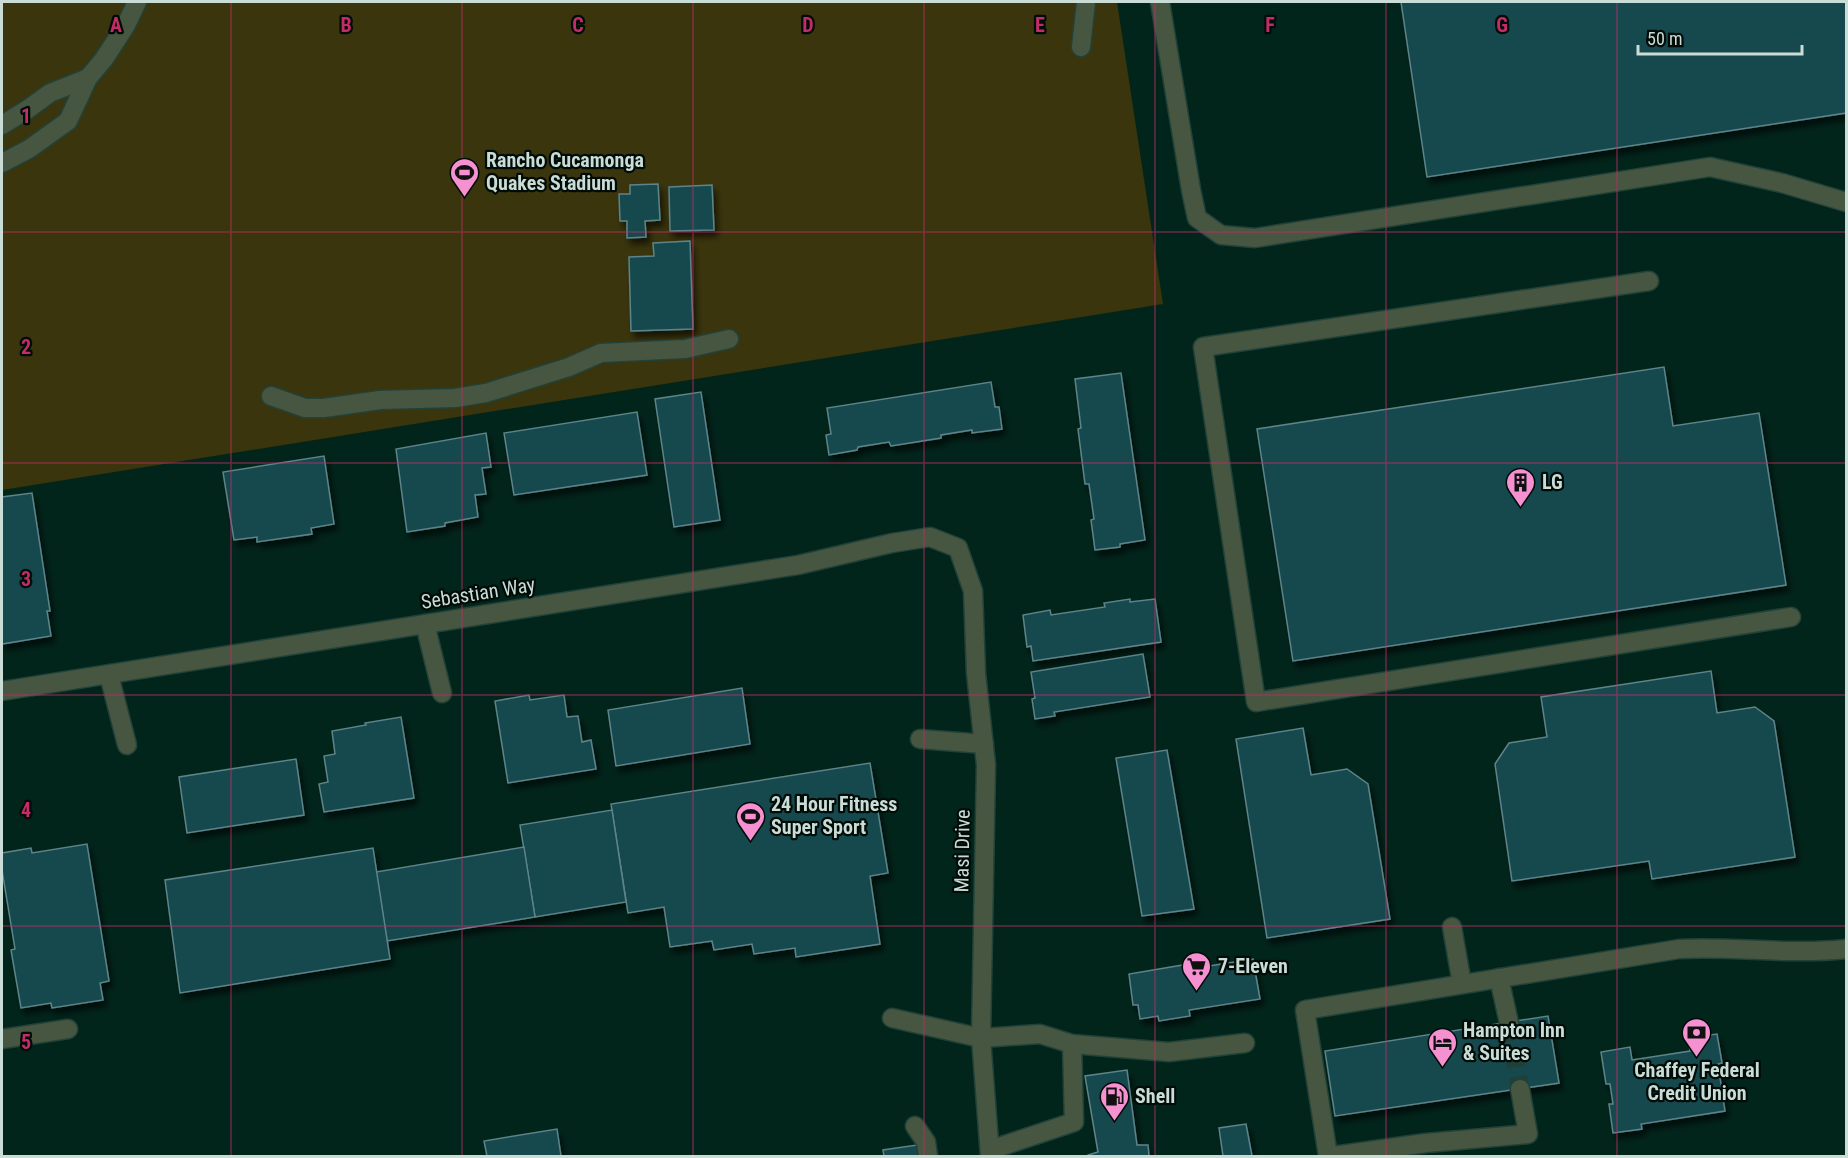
<svg xmlns="http://www.w3.org/2000/svg" width="1848" height="1158" viewBox="0 0 1848 1158" font-family="'Roboto Condensed',sans-serif">
  <style>
    .green { fill: #3a350d }
    .building { fill: #16484d; stroke: #5d8489; stroke-width: 1.5; filter: url(#shadow) }
    .lines { fill: none; stroke-linecap: round; stroke-linejoin: round }
    .minor-tunnel { stroke: #204037; stroke-width: 18; stroke-dasharray: 18 9; stroke-linecap: butt }
    .minor-casing { stroke: #224239; stroke-width: 21 }
    .minor { stroke: #475641; stroke-width: 18 }
    .grid { fill: none; stroke: #c32c67; stroke-width: 1.5; stroke-opacity: 0.55 }
    .labels { text-anchor: middle; dominant-baseline: central; stroke-width: 4.5; stroke-linejoin: round; paint-order: stroke }
    .poi-label { font-size: 20px; font-weight: bold; fill: #c9dcd5; stroke: #010b07; text-anchor: start }
    .street-label { font-size: 20px; fill: #c9dcd5; stroke: #010b07 }
    .grid-label { font-size: 20px; text-anchor: middle; font-weight: bold; fill: #c32c67; stroke: #010b07; stroke-width: 4.5; stroke-linejoin: round; paint-order: stroke }
  </style>
  <defs>
    <filter id="shadow"><feDropShadow dx="3.5" dy="6" stdDeviation="3" flood-color="#0009"/></filter>
  </defs>
  <rect width="100%" height="100%" fill="#02251b"/>
  <path class="green" d="M2,2H1117L1163,304L2,490Z"/>
  <g class="building">
    <path d="M1401,2H1846V113L1427,177Z"/>
    <path d="M658,184L660,220L645,221L646,237L627,238V221H620L619,194H630V185Z"/>
    <path d="M712,185L714,230L670,231L669,187Z"/>
    <path d="M690,241L693,329L631,331L629,257L654,256L653,243Z"/>
    <path d="M1664,367L1673,426L1759,413L1786,585L1293,661L1257,429Z"/>
    <path d="M1121,373L1145,540L1120,544V547L1095,550L1091,520L1094,519L1089,484H1085L1078,429L1081,428L1075,379Z"/>
    <path d="M991,382L995,407H999L1002,429L972,433V430L941,435V438L891,446L889,442L858,447L857,450L829,455L826,435L831,434L827,408Z"/>
    <path d="M701,392L720,520L674,527L655,399Z"/>
    <path d="M637,412L647,475L514,495L504,433Z"/>
    <path d="M486,433L491,467L482,468L486,494L475,495L478,517L445,523V526L407,532L396,449Z"/>
    <path d="M324,456L334,524L311,528L312,534L257,542V537L234,540L223,472Z"/>
    <path d="M32,493L50,611H47L51,636L2,644V497Z"/>
    <path d="M1130,599V602L1155,599L1161,642L1033,661L1031,646L1027,647L1023,615L1050,610L1051,615L1105,607L1104,603Z"/>
    <path d="M1143,654L1150,697L1054,712L1055,716L1035,719L1032,699L1035,698L1031,672Z"/>
    <path d="M1711,671L1717,713L1755,707L1774,721L1795,857L1652,879L1649,861L1512,881L1495,764L1509,743L1547,737L1541,697Z"/>
    <path d="M742,688L750,744L616,766L608,710Z"/>
    <path d="M529,695L530,700L564,695L567,717L578,716L582,742L591,740L596,769L508,783L495,701Z"/>
    <path d="M401,717L414,798L324,812L319,784L328,782L324,756L335,754L332,731L366,725L365,723Z"/>
    <path d="M1303,728L1311,775L1347,769L1368,784L1390,919L1267,938L1236,739Z"/>
    <path d="M1167,750L1194,909L1142,916L1116,758Z"/>
    <path d="M296,759L304,815L187,833L179,777Z"/>
    <path d="M870,763L888,873L870,876L880,944L796,957L795,948L754,954L752,944L714,950L712,941L670,947L664,907L628,913L611,804Z"/>
    <path d="M612,810L626,902L535,917L520,825Z"/>
    <path d="M87,844L109,981L100,983L103,1000L52,1008L51,1003L21,1008L11,950L15,949L2,870V853L31,848L32,853Z"/>
    <path d="M524,847L535,917L387,941L376,872Z"/>
    <path d="M373,848L390,959L180,993L165,880Z"/>
    <path d="M1253,959L1260,999L1189,1010L1190,1016L1159,1021L1158,1016L1140,1019L1138,1005H1133L1129,974L1183,965V970Z"/>
    <path d="M1548,1016L1559,1083L1335,1116L1325,1051Z"/>
    <path d="M1717,1034L1722,1063L1718,1064L1725,1111L1641,1124L1642,1129L1613,1133L1609,1104H1613L1610,1084H1606L1601,1052L1630,1047L1632,1060L1690,1051L1688,1038Z"/>
    <path d="M1127,1070L1137,1145H1148L1149,1156H1088V1155L1098,1152L1085,1076Z"/>
    <path d="M1246,1124L1252,1156H1223L1219,1128Z"/>
    <path d="M557,1129L561,1156H487L484,1141Z"/>
    <path d="M917,1145L919,1156H884L883,1150Z"/>
  </g>
  <g class="lines">
    <path class="minor-tunnel" d="M1509,1023L1520,1089"/>
    <defs>
      <g id="minor">
        <path d="M1160,2L1191,190L1197,218L1221,235L1255,238L1710,167L1782,183L1846,202"/>
        <path d="M1081,47L1086,2"/>
        <path d="M2,125L28,109L50,93L88,78"/>
        <path d="M2,163L29,149L68,121L88,78L104,59L126,25L137,2"/>
        <path d="M1649,281L1203,347L1256,702L1791,617"/>
        <path d="M271,396L305,408H324L380,400L455,398L486,393L569,367L601,353L685,349L729,339"/>
        <path d="M425,624L442,693"/>
        <path d="M109,675L127,745"/>
        <path d="M2,691L798,565L892,543L930,537L958,548L973,591L976,673L986,765L981,1038L990,1156"/>
        <path d="M920,739L984,744"/>
        <path d="M1452,927L1462,984"/>
        <path d="M1499,978L1509,1023"/>
        <path d="M892,1018L981,1038L1040,1034L1072,1044L1169,1052L1245,1043"/>
        <path d="M2,1039L68,1029"/>
        <path d="M915,1126L926,1142L928,1156"/>
        <path d="M990,1150L1074,1122L1072,1044"/>
        <path d="M1328,1156L1305,1010L1679,949C1735,946 1790,955 1846,949"/>
        <path d="M1333,1156L1426,1143L1528,1134L1520,1089"/>
      </g>
    </defs>
    <use href="#minor" class="minor-casing"/>
    <use href="#minor" class="minor"/>
  </g>
  <path class="grid" d="M231,2V1156M462,2V1156M693,2V1156M924,2V1156M1155,2V1156M1386,2V1156M1617,2V1156M2,232H1846M2,463H1846M2,695H1846M2,926H1846"/>
  <defs>
    <symbol id="stadium-pin" viewBox="-11 -11 22 30"><path d="M0 17L-7.5 6A9.5 9.5 0 1 1 7.5 6Z" fill="#f590d1" stroke="#010b07"/><path d="M0-5a6.5 5 0 1 0 0 10a6.5 5 0 1 0 0-10ZM-3.5-1.8h7v3.6h-7Z" fill="#111"/></symbol>
    <symbol id="building-pin" viewBox="-11 -11 22 30"><path d="M0 17L-7.5 6A9.5 9.5 0 1 1 7.5 6Z" fill="#f590d1" stroke="#010b07"/><path d="M-4-6H4V6H1V3H-1V6H-4ZM-2.5-4.3h1.7v1.8h-1.7ZM.8-4.3h1.7v1.8H.8ZM-2.5-1h1.7V.8h-1.7ZM.8-1h1.7V.8H.8Z" fill="#111"/></symbol>
    <symbol id="supermarket-pin" viewBox="-11 -11 22 30"><path d="M0 17L-7.5 6A9.5 9.5 0 1 1 7.5 6Z" fill="#f590d1" stroke="#010b07"/><path d="M-6-5.5h2.5l.6 2H6L4.5 2H-2.5L-4.4-4H-6ZM-1.5 3.2a1.3 1.3 0 1 0 .1 0ZM3 3.2a1.3 1.3 0 1 0 .1 0Z" fill="#111"/></symbol>
    <symbol id="bank-pin" viewBox="-11 -11 22 30"><path d="M0 17L-7.5 6A9.5 9.5 0 1 1 7.5 6Z" fill="#f590d1" stroke="#010b07"/><path d="M-6-4H6V4H-6ZM0-2.3a2.3 2.3 0 1 0 0 4.6a2.3 2.3 0 1 0 0-4.6Z" fill="#111"/></symbol>
    <symbol id="hotel-pin" viewBox="-11 -11 22 30"><path d="M0 17L-7.5 6A9.5 9.5 0 1 1 7.5 6Z" fill="#f590d1" stroke="#010b07"/><path d="M-6-4.5h1.5V1H6V5H4.5V3h-9V5H-6ZM-4 0a1.8 1.8 0 1 1 3.6 0ZM.5 0V-2.5h3Q6-2.5 6 0Z" fill="#111"/></symbol>
    <symbol id="fuel-pin" viewBox="-11 -11 22 30"><path d="M0 17L-7.5 6A9.5 9.5 0 1 1 7.5 6Z" fill="#f590d1" stroke="#010b07"/><path d="M-5.5-6h7V0h2V4h1.3V-2.5L3-4.5l.8-.8L6-3V5H2.5V1h-1V6h-7ZM-4.2-4.7v3.2H.2V-4.7Z" fill="#111"/></symbol>
  </defs>
  <g fill-rule="evenodd">
    <use href="#stadium-pin" x="448" y="156" width="33" height="45"/>
    <use href="#building-pin" x="1504" y="466" width="33" height="45"/>
    <use href="#stadium-pin" x="734" y="800" width="33" height="45"/>
    <use href="#supermarket-pin" x="1180" y="950" width="33" height="45"/>
    <use href="#bank-pin" x="1680" y="1016" width="33" height="45"/>
    <use href="#hotel-pin" x="1426" y="1026" width="33" height="45"/>
    <use href="#fuel-pin" x="1098" y="1080" width="33" height="45"/>
  </g>
  <g class="labels">
    <g class="poi-label">
      <text x="486" y="160">Rancho Cucamonga<tspan x="486" dy="23">Quakes Stadium</tspan></text>
      <text x="1542" y="482">LG</text>
      <text x="771" y="804">24 Hour Fitness<tspan x="771" dy="23">Super Sport</tspan></text>
      <text x="1218" y="966">7-Eleven</text>
      <text x="1463" y="1030">Hampton Inn<tspan x="1463" dy="23">&amp; Suites</tspan></text>
      <text x="1697" y="1070" text-anchor="middle">Chaffey Federal<tspan x="1697" dy="23">Credit Union</tspan></text>
      <text x="1135" y="1096">Shell</text>
    </g>
    <g class="street-label">
      <text transform="translate(478 593) rotate(-9)">Sebastian Way</text>
      <text transform="translate(962 851) rotate(-89)">Masi Drive</text>
    </g>
  </g>
  <g class="grid-label">
    <text x="116" y="32">A</text>
    <text x="346" y="32">B</text>
    <text x="578" y="32">C</text>
    <text x="808" y="32">D</text>
    <text x="1040" y="32">E</text>
    <text x="1270" y="32">F</text>
    <text x="1502" y="32">G</text>
    <text x="26" y="123">1</text>
    <text x="26" y="354">2</text>
    <text x="26" y="586">3</text>
    <text x="26" y="817">4</text>
    <text x="26" y="1049">5</text>
  </g>
  <rect width="1848" height="1158" fill="none" stroke="#c9dcd5" stroke-width="6"/>
  <path d="M1638 45v9h164v-9" fill="none" stroke="#c9dcd5" stroke-width="3"/>
  <text x="1647" y="45" font-size="18" fill="#c9dcd5" stroke="#010b07" stroke-width="4.5" paint-order="stroke">50 m</text>
</svg>
